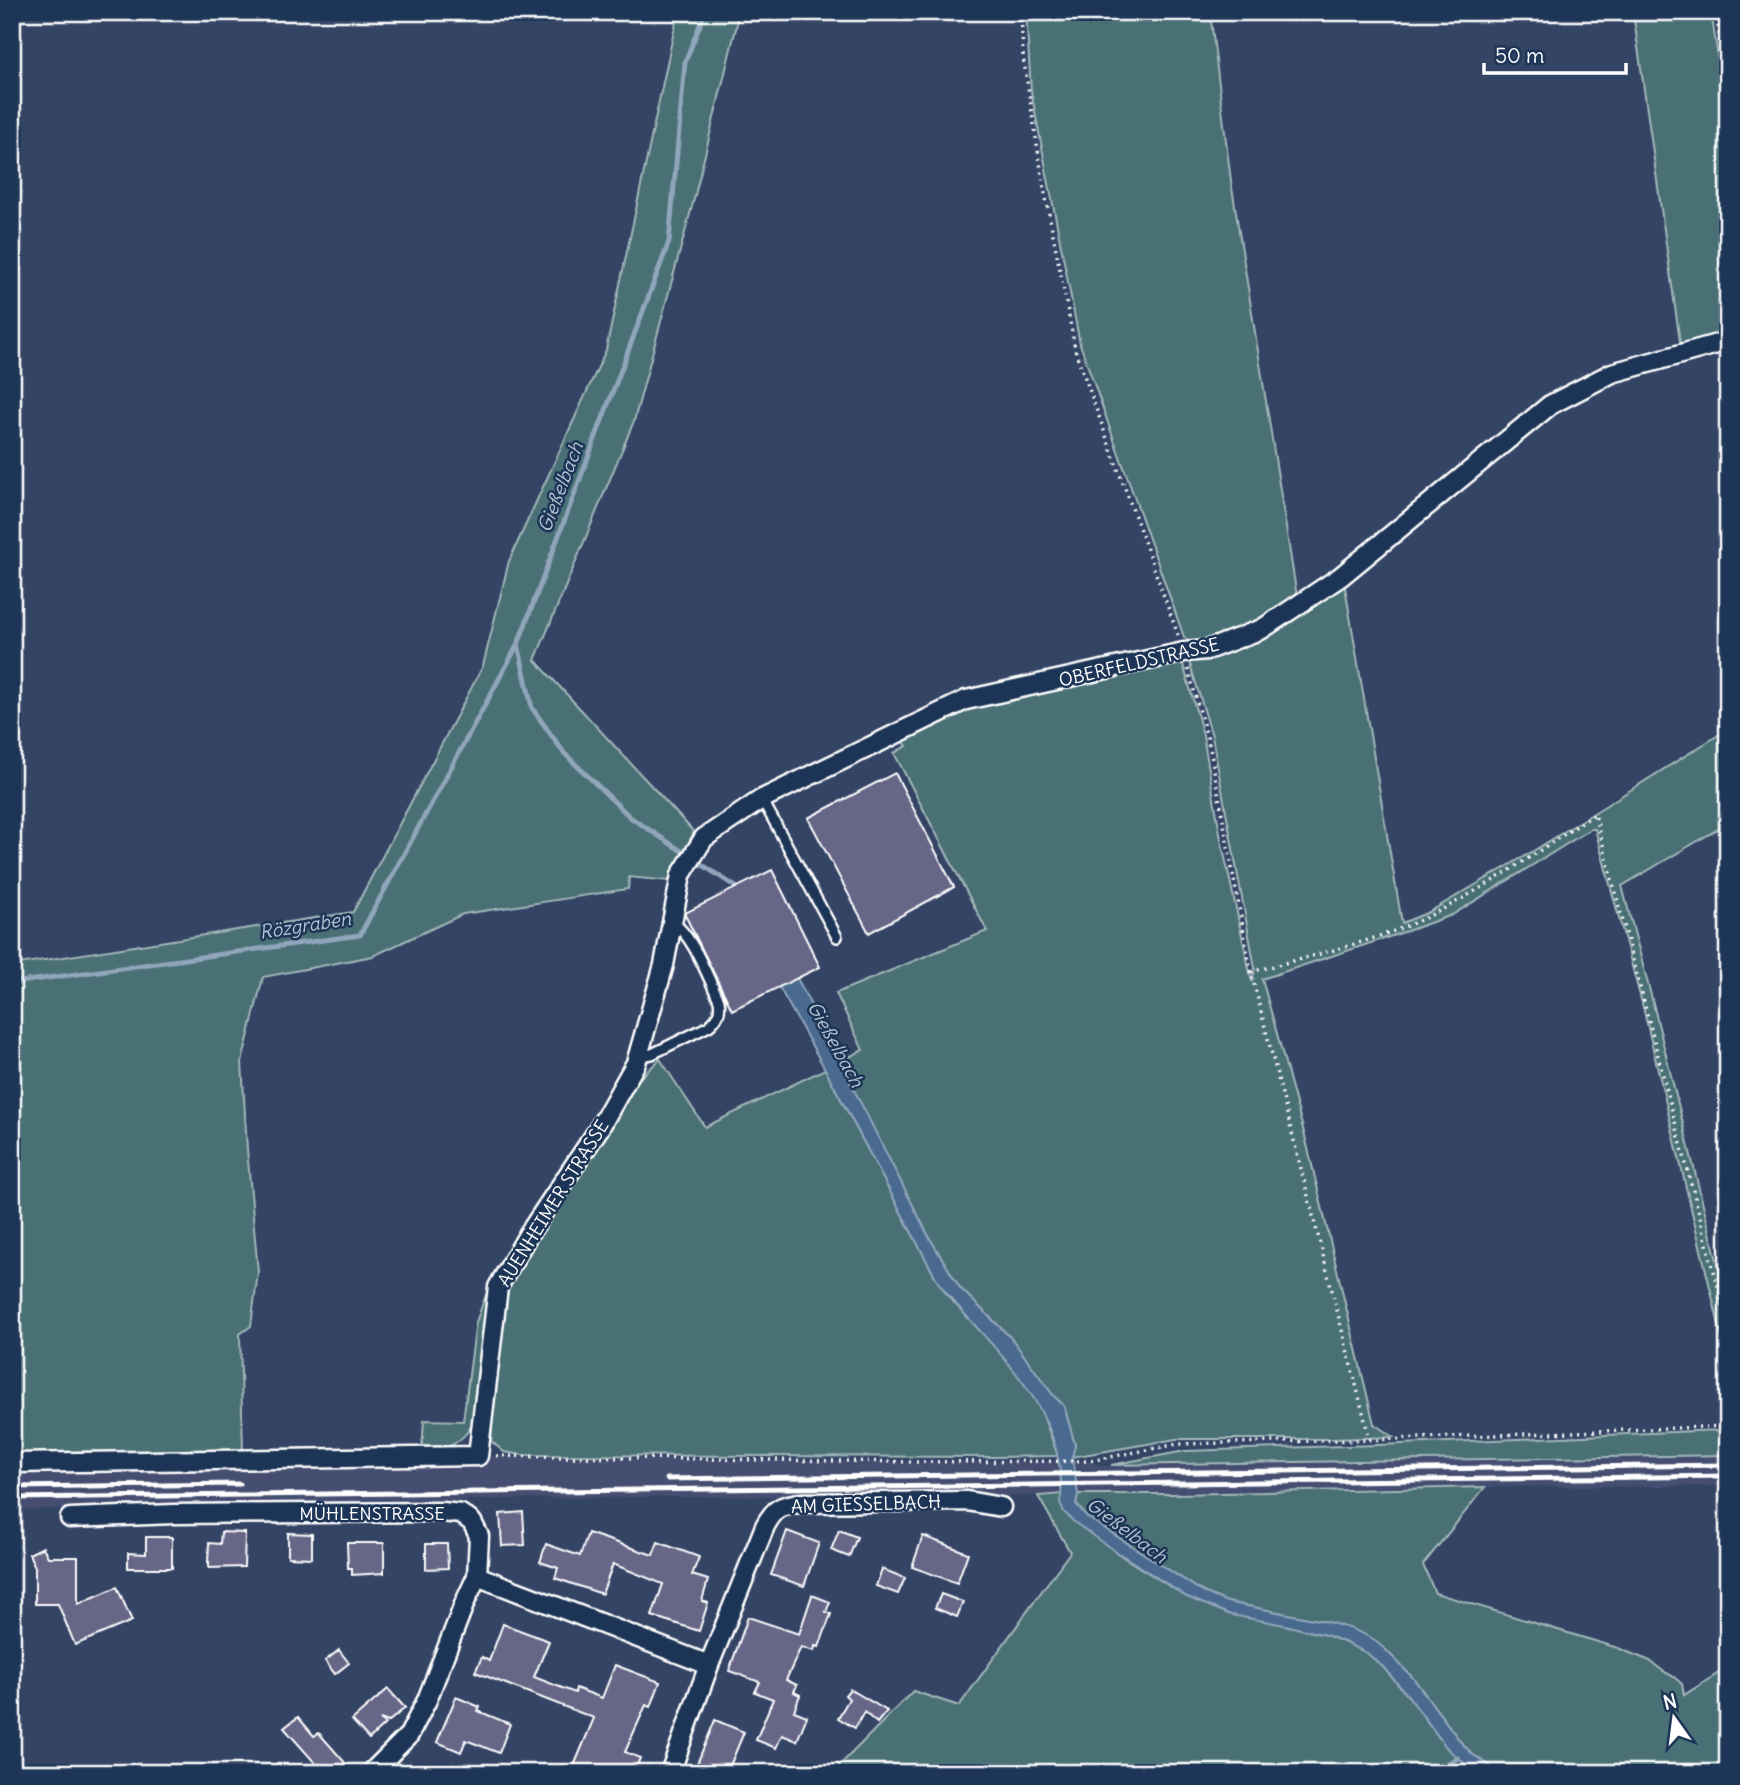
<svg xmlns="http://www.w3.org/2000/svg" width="1740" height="1785" viewBox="0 0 1740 1785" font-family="Delius,sans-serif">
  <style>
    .built { fill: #444e6f }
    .green { fill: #4a7074; stroke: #a4b8ba; stroke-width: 2 }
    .water { fill: #48698e; stroke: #91a5bb; stroke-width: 2 }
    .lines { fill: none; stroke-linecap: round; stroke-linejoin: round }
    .stream { stroke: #91a5bb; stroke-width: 5 }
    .building { fill: #686687; stroke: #fff; stroke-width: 2 }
    .lane-casing { stroke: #fff; stroke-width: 14 }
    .street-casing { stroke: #fff; stroke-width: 23 }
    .path { stroke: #fff; stroke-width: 3.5; stroke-dasharray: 2 5; stroke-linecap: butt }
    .lane { stroke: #1d3557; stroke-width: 9 }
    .street { stroke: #1d3557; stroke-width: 18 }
    .rail { stroke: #fff; stroke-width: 5 }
    .labels { text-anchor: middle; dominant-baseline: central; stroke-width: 5; stroke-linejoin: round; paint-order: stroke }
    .street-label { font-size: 18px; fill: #fff; stroke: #1d3557 }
    .water-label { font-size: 19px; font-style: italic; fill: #b6c3d2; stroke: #1d3557 }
  </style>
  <rect width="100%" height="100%" fill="#344465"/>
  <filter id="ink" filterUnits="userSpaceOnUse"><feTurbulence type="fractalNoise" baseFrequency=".0143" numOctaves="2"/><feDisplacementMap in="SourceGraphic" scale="14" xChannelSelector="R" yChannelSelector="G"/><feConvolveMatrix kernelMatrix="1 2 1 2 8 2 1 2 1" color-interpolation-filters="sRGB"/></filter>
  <g filter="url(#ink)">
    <path class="built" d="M1728,1455V1486L1485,1487L1009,1496L910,1495L578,1498L12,1510V1463L478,1456L911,1462L1089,1461L1103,1466Z"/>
    <g class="green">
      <path d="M678,12H738L737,24L694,199L634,421L535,660L694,832L669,881L629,877L628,889L463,914L373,956L263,977L242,1062L247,1149L258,1272L251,1326L240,1334L243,1452L12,1455V965L353,912L483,666L509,561L606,350Z"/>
      <path d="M1026,12H1210L1231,181L1298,603L1233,636L1193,644L1184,637L1080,344L1031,91Z"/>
      <path d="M1633,12H1711L1728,121V337L1681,349Z"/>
      <path d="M1344,581L1402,923L1429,912L1530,853L1728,729V823L1622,886L1653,1003L1728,1305V1363L1643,1007L1595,829H1591L1452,915L1404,932L1262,979L1305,1136L1374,1424L1393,1437L1333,1439H1176L1072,1457L1075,1445L1064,1406L1053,1395L1011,1338L960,1288L929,1237L839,1062L863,1050L836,993L987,931L894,753L907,746L900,737L962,708L1183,664L1203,735L1221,839L1252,982L1255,968L1212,736L1189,661L1239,646L1301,614Z"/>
      <path d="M660,1059L705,1127L825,1069L938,1282L949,1297L1007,1360L1030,1392L1041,1410L1058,1456L993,1457L523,1455L504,1452L491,1441L504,1298L538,1229L639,1079Z"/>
      <path d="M491,1281C487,1320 485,1360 478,1399C476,1409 475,1421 469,1430C456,1447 442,1450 422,1450L424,1420L463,1421L476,1322Z"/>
      <path d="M1728,1430V1455L1111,1465L1185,1451L1379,1445L1695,1431Z"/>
      <path d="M1485,1487L1423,1565L1435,1593L1618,1648L1650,1661L1663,1671L1674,1677L1682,1684L1684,1695L1728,1667V1773H1501L1472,1754L1460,1741L1413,1678L1386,1650L1328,1622L1227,1602L1203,1592L1087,1517L1076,1504L1078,1494H1177Z"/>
      <path d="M1062,1494L1060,1503L1064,1512L1123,1557L1187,1597L1285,1625L1329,1636L1344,1642L1367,1653L1383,1667L1409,1697L1447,1748L1478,1773H832L913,1691L959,1706L1070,1552L1038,1496Z"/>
    </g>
    <path class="water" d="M797,978L929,1237L960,1288L1011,1338L1053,1395L1064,1406L1075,1445L1072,1457L1078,1494L1076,1504L1087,1517L1203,1592L1227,1602L1328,1622L1352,1629L1370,1637L1386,1650L1413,1678L1460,1741L1472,1754L1501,1773H1478L1458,1758L1447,1748L1409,1697L1383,1667L1367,1653L1344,1642L1329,1636L1285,1625L1231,1615L1187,1597L1100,1541L1073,1521L1064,1512L1060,1503C1063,1492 1061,1482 1060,1471C1051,1391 984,1342 938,1282L825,1069L779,987Z"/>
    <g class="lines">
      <g class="stream">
        <path d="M705,12L685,62L669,242L518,644L532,708L564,753L630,817L736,887"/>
        <path d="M12,983L360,935L518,644"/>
        <path d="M1429,1773L1458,1758"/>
      </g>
    </g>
    <g class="building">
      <path d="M895,773L954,887L869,933L808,818Z"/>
      <path d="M772,870L820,967L732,1010L685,915V913Z"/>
      <path d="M523,1512L525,1545L502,1546L500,1514Z"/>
      <path d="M839,1530L857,1537L849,1557L831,1550Z"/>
      <path d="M787,1531L819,1543L804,1586L771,1575Z"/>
      <path d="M221,1532L245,1533L244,1567L209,1568V1562H208L209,1543L220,1544Z"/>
      <path d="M288,1533L312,1534V1558L288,1557Z"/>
      <path d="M588,1533L653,1555L658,1542L699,1557L692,1575L708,1580L702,1601L708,1603L699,1631L652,1616L663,1584L613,1564L602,1594L555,1578L558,1568L540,1562L546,1544L580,1556Z"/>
      <path d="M923,1536L968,1553L957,1583L912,1567Z"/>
      <path d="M146,1537H172V1568H128V1553L146,1554Z"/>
      <path d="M347,1543H384V1573L352,1575V1568H348Z"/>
      <path d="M426,1544H447L448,1568L426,1569Z"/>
      <path d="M43,1547L48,1557H78V1604L117,1587L132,1621L75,1645L58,1604H35V1567L29,1554Z"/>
      <path d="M882,1569L905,1578L898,1594L876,1586Z"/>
      <path d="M941,1594L963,1602L957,1617L935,1608Z"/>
      <path d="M812,1595L830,1602L826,1612L831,1614L819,1647L815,1646L814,1651L801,1647L786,1680L797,1685L794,1692L800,1695L794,1711L807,1716L797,1741L782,1735L776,1748L756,1740L773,1699L755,1692L760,1682L729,1671L748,1617L799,1634Z"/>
      <path d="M503,1624L549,1641L534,1677L575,1693L576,1688L602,1698L615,1665L660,1682L651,1707L646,1705L625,1752L640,1758L634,1773H571L594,1718L475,1672L482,1657L489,1661Z"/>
      <path d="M339,1650L349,1663L335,1674L325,1661Z"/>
      <path d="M388,1689L405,1708L388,1722L380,1719L385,1724L369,1739L352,1720Z"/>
      <path d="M850,1689L887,1711L877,1723L864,1712L855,1728L838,1718L849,1699L845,1695Z"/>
      <path d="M456,1697L480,1707L478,1711L510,1724L499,1753L466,1740L461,1752L437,1742Z"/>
      <path d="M298,1717L314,1736L319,1733L354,1773H324L284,1728Z"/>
      <path d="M715,1720L744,1732L727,1773H712L696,1766Z"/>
    </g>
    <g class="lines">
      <defs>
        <g id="lane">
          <path d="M762,799L837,937"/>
          <path d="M638,1056L652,1054L709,1026C718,1018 721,1012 719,1000C706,974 695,939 672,921"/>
        </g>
        <g id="street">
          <path d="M12,1463L478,1456L498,1287L528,1235L600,1127L636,1063L664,965L681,875L704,838L762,799L966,700L1184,652L1207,650L1262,629L1340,577L1550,405L1612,373L1728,341"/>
          <path d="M70,1518L174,1514L442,1512L461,1514L472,1522L479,1536L477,1576L465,1602L427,1700L409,1735L371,1773"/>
          <path d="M477,1576L709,1665L765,1526C775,1507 782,1505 802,1503L967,1501L1001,1507"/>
          <path d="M670,1773L709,1665"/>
        </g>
      </defs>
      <use href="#lane" class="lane-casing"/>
      <use href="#street" class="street-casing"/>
      <g class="path">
        <path d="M1021,12L1023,56L1044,188L1076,353L1178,635"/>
        <path d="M1716,12L1728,93"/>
        <path d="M1188,669L1210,748L1251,972L1370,1440"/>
        <path d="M1251,972C1313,955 1378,942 1435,913C1491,885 1543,848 1595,814L1728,1325"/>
        <path d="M496,1456L911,1462L1089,1461L1178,1444L1370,1440L1728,1426"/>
      </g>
      <use href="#lane" class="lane"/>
      <use href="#street" class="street"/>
      <g class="rail">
        <path d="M667,1479L1728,1465"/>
        <path d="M12,1487L240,1484"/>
        <path d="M12,1498L1728,1476"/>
      </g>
    </g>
  </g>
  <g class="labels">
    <g class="street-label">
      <text transform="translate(1139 662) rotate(-13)">OBERFELDSTRASSE</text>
      <text transform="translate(553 1203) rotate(-58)">AUENHEIMER STRASSE</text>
      <text transform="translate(866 1504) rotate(-2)">AM GIESSELBACH</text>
      <text x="372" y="1513">MÜHLENSTRASSE</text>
    </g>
    <g class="water-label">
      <text transform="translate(560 487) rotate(-69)">Gießelbach</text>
      <text transform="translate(305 925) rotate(-9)">Rözgraben</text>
      <text transform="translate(836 1044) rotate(61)">Gießelbach</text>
      <text transform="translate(1127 1530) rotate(37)">Gießelbach</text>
    </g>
  </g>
  <rect width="1740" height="1785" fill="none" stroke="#1d3557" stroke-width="42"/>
  <rect x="21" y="21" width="1698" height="1743" fill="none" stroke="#fff" stroke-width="2.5" filter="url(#ink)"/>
  <g transform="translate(1674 1718) rotate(346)" stroke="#1d3557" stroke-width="5" paint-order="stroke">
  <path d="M0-5L12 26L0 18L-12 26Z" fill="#ffffff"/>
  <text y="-10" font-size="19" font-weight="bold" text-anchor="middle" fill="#ffffff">N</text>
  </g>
  <path d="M1484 63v10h142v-10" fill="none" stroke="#ffffff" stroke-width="3.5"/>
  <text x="1495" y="63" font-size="21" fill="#ffffff" stroke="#1d3557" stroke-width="5" paint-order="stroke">50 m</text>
</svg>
